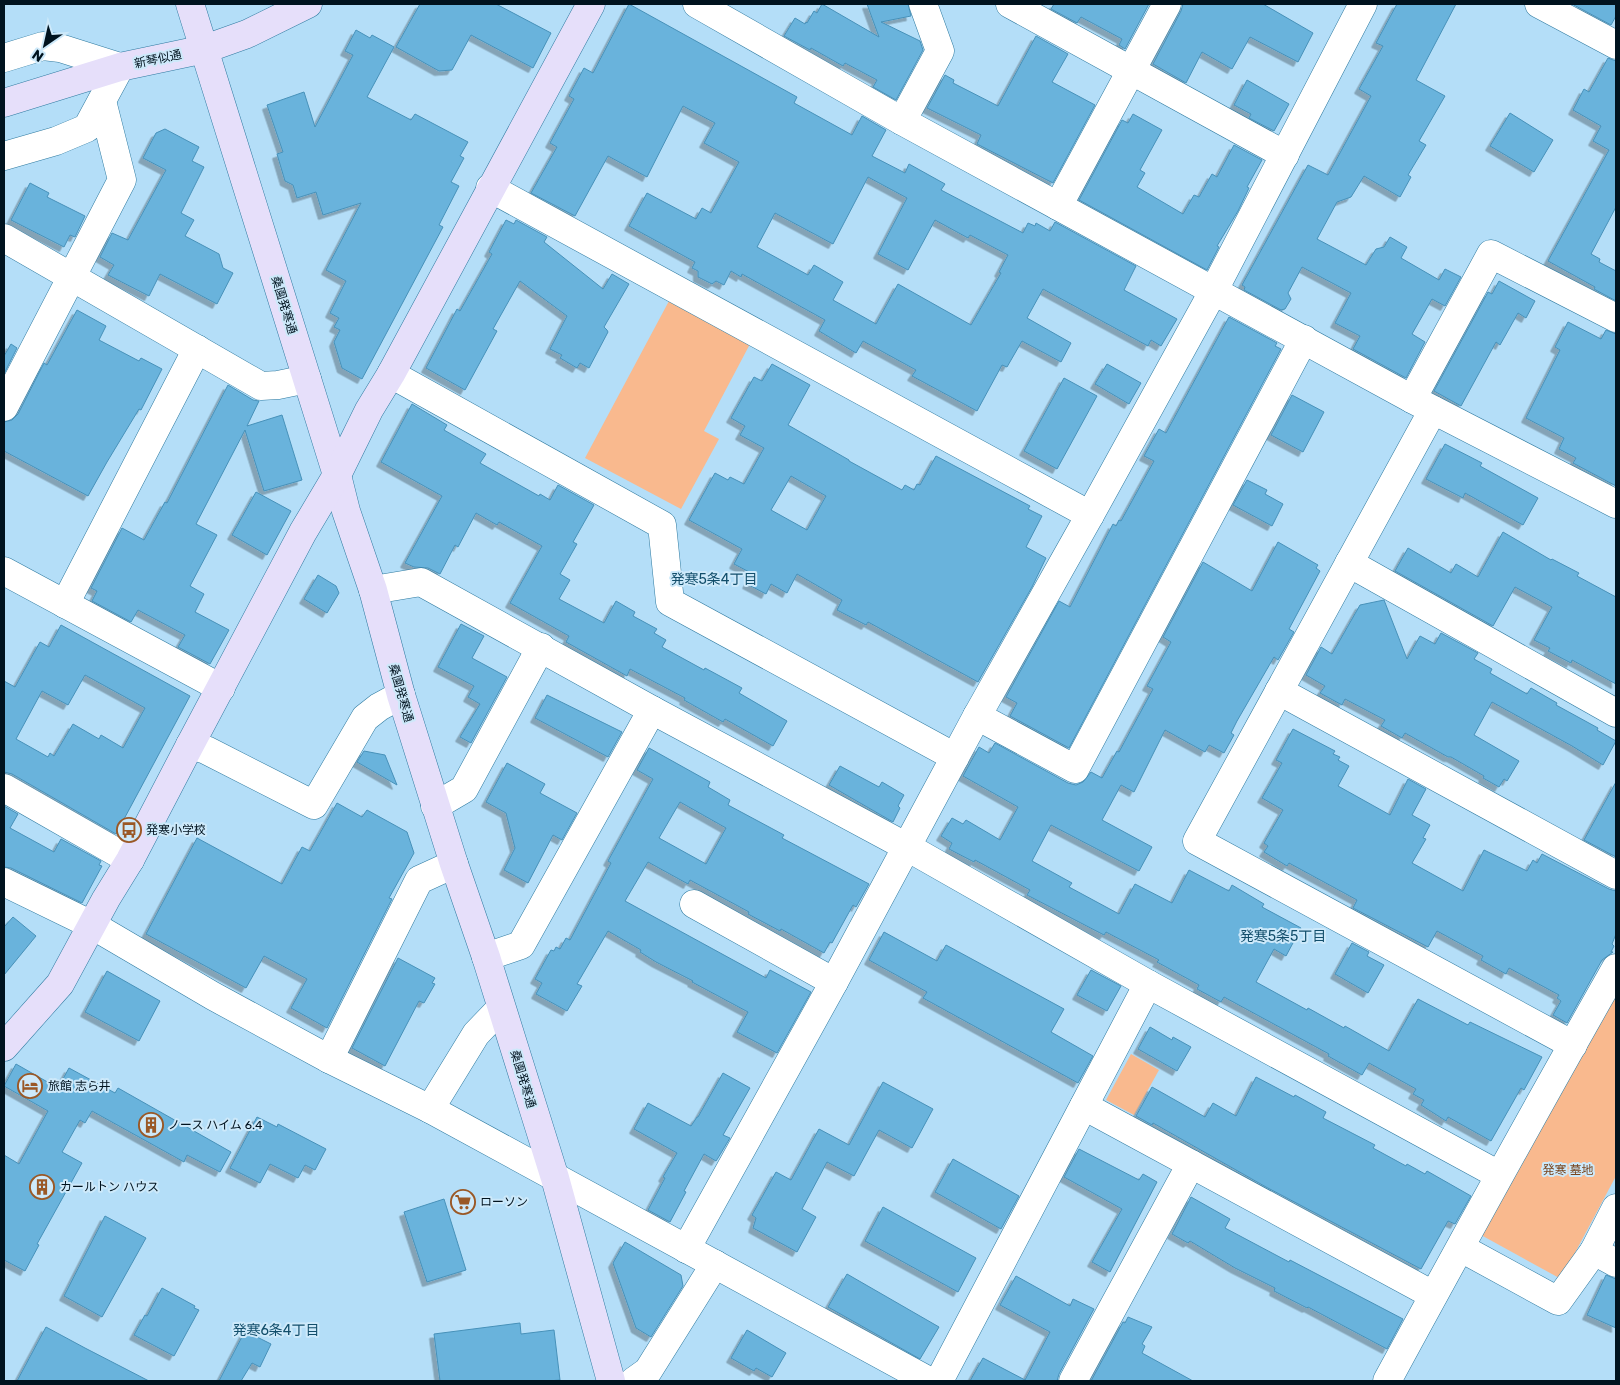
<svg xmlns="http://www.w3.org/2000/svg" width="1620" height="1385" viewBox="0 0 1620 1385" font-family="Rubik,'Noto Sans JP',sans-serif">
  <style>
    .green { fill: #f9b98e }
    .building { fill: #69b3dc; stroke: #4791b9; fill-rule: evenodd; filter: url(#shadow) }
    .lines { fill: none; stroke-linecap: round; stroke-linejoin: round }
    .street-casing { stroke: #2e7aa0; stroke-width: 29 }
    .secondary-casing { stroke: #2e7aa0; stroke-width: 29 }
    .street { stroke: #fff; stroke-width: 28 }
    .secondary { stroke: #e6dffa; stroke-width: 28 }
    .labels { text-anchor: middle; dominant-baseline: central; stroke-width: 4; stroke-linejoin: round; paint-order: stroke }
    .street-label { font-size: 12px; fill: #00131f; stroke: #cde9fa }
    .poi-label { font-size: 12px; fill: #00131f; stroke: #cde9fa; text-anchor: start }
    .park-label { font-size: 12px; fill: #78451e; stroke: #cde9fa }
    .neighbourhood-label { font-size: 14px; fill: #124e6b; stroke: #cde9fa }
  </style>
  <defs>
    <filter id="shadow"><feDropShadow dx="-4.5" dy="4.5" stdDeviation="0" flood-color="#0004"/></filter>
  </defs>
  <rect width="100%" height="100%" fill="#b4def8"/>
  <g class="green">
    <path d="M669,301L750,344L704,431L719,439L681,509L585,458Z"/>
    <path d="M1616,983V1176L1561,1279L1481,1235Z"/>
    <path d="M1131,1054L1159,1070L1134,1115L1106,1100Z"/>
  </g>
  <g class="building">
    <path d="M420,4H496L551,33L533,68L471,35L452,70L439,71L396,47Z"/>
    <path d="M629,4L797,97L794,103L852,135L862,116L886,130L872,156L905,173L909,164L945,184L941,190L1023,233L1028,223L1035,226L1036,223L1050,231L1055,222L1136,266L1124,290L1177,319L1161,346L1151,340L1148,346L1043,289L1027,318L1071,343L1061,362L1022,341L1007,367L1002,365L977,411L912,376L916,370L863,341L856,353L819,331L825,320L742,274L741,277L731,271L724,285L716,281L712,284L698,277V271L692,268L695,262L629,226L647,193L696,219L702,208L711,213L739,162L704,143L715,123L683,106L647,177L608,156L575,216L531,193L557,147L550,143L574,99L569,96L584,68L593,73ZM868,177L907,198L878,254L908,270L935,220L968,238L970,235L1008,255L999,272L1001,273L971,325L898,284L876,324L833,300L843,282L814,265L808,275L757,247L775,213L833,244Z"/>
    <path d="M822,4L879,37L867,4H908L911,16L881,22L920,41L923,50L896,100L873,87L877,80L845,63L843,66L811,48L810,50L784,36L795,18L805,24L806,22L807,23L814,11L817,13Z"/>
    <path d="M1054,4H1149L1125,49L1119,45L1122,39L1081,17L1077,23L1051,9Z"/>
    <path d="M1183,4H1263L1313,33L1298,62L1250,37L1232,69L1202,52L1186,83L1153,64L1181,11Z"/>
    <path d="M1397,4H1456L1416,80L1445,96L1419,141L1426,145L1408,175L1411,177L1400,197L1364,176L1351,197L1337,202L1317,239L1366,265L1376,249L1384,247L1390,237L1407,247L1401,258L1439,280L1445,269L1461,277L1445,306L1432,299L1412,334L1425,342L1406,378L1353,349L1360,336L1335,323L1351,293L1302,267L1288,293L1291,299L1285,309L1281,310L1244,290L1245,287L1242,285L1308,165L1328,175L1371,96L1359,89L1383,46L1376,43Z"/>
    <path d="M1572,4H1616V16L1611,25Z"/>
    <path d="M356,30L370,38L372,35L394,47L367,97L411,120L415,114L468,142L460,156L464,158L451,182L459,186L439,225L443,227L362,379L342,368L334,342L340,330L334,327L339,318L330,313L346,281L326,270L361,203L323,215L316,192L297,198L293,185L285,181L277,154L283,152L267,105L304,92L315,127L353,55L345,51Z"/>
    <path d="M1036,36L1068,54L1052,82L1095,105L1053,183L977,144L981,135L927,108L945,75L954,80L953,83L998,106Z"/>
    <path d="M1608,58L1616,61V207L1591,254L1600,259L1599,262L1616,271V301L1594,289L1595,287L1548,261L1609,150L1593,141L1601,126L1573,110L1584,89L1589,92Z"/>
    <path d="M1247,80L1289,104L1274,131L1249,118L1251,114L1234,105Z"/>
    <path d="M1510,113L1553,140L1534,172L1490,146Z"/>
    <path d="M1133,114L1162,130L1140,170L1145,173L1137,187L1183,214L1194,195L1199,197L1212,174L1217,177L1234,145L1262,160L1247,187L1249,188L1238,211L1217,246L1219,247L1207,270L1079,200L1122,120L1128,123Z"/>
    <path d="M165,129L199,147L192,161L204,167L181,213L194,220L185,236L219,254L223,268L233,273L217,304L160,274L149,296L108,275L114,265L100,257L112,233L128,240L166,170L143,158L156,133Z"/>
    <path d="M30,183L49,193L47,197L85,216L75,237L70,235L64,247L11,220Z"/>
    <path d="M506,220L514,224L516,220L547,237L544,242L603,289L612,274L629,284L604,327L607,330L608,332L589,368L580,363L577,368L560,358L562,355L550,349L567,316L520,281L493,329L497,331L465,390L426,368L457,309L460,311L492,254L489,252Z"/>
    <path d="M1499,281L1535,301L1526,318L1518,313L1500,345L1496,342L1461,406L1434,391L1488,292L1492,294Z"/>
    <path d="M77,310L106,326L99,340L139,361L141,358L162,369L141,410L139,409L107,462L88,496L4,451V422L12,420L18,414L44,363L47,365Z"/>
    <path d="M1229,317L1277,343L1275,346L1281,349L1069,748L1010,716L1017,703L1006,697L1059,601L1070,607L1113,524L1116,526L1119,520L1121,521L1154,461L1144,456L1159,429L1166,433Z"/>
    <path d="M1568,322L1601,339L1606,330L1616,334V486L1573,463L1576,458L1559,449L1564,438L1526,418L1560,350L1555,347Z"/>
    <path d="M11,344L17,348L4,374V356Z"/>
    <path d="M772,364L810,385L788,425L849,460V461L902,490L905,485L914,490L917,484L920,485L936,456L1030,506L1028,509L1042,516L1026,547L1046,558L1032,587L978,682L868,622L866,625L837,610L842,600L797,574L787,593L771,584L766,594L747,584L753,574L734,564L742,549L689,520L715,473L728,480L730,477L744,484L764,448L740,435L745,426L731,418L754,377L762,381ZM791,476L826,496L807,530L771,510Z"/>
    <path d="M1107,364L1141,383L1129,404L1095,384Z"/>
    <path d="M1064,378L1097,396L1057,469L1024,451Z"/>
    <path d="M228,385L253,400L259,401L247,426L282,415L302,480L264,491L245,430L196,524L217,535L190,586L204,594L195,612L229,630L210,664L178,647L185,635L138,610L131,622L92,601L97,591L91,588L122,528L144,540L165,502L167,503Z"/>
    <path d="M1292,395L1324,412L1303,452L1271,435Z"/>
    <path d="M412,404L447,425L444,430L486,454L480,463L539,496L540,494L550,500L558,485L594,505L573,542L577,544L560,574L570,580L559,599L604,623L616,601L635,612L633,616L657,629L654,633L666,640L662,647L704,670L705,668L742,688L739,693L787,721L773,746L725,719L723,722L684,700L685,698L630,669L627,676L566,642L569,636L510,603L542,546L499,522L497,525L476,513L458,547L455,545L440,574L428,568L414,567L405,563L442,496L381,462Z"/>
    <path d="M1445,444L1482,463L1480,466L1538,498L1523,525L1465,493L1463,498L1426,479Z"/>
    <path d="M1247,480L1267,490L1265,494L1283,504L1272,526L1233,505Z"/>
    <path d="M256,492L291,511L267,555L232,535Z"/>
    <path d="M1503,532L1551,560L1552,559L1579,573L1577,576L1616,597V684L1572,660L1571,663L1548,651L1550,648L1534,640L1552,607L1515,587L1493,626L1395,571L1408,548L1451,573L1456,564L1478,577Z"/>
    <path d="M1278,542L1318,565L1316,568L1320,571L1289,629L1294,632L1278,660L1274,657L1237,721L1231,733L1234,735L1224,753L1209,745L1205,752L1165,730L1134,792L1121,785L1102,820L1152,847L1139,871L1051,825L1032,861L1072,883L1069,887L1119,914L1135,884L1172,903L1189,870L1229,891L1232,885L1264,904L1262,907L1301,928L1286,956L1274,949L1256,982L1307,1010L1308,1008L1344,1028L1345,1026L1389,1051L1418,999L1468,1025L1470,1022L1542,1057L1524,1090L1521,1088L1491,1141L1448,1117L1446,1121L1421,1105L1424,1100L1413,1094L1416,1089L1369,1063L1362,1075L1328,1056L1329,1054L1224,997L1221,1002L1197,989L1199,985L1157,962L1159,960L1106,932L1104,935L1027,895L1030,890L975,860L974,862L949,849L952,843L941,836L952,818L963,824L966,820L1000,840L1018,807L963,776L979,747L989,753L995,743L1068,783L1076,785L1083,782L1091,772L1102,778L1117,751L1119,752L1153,689L1147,686L1171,642L1163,637L1203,562L1252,591Z"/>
    <path d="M318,575L336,586L339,593L327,613L304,599Z"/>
    <path d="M1384,600L1407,659L1420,636L1435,644L1441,633L1478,653L1474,659L1492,669L1490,673L1527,694L1531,688L1557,703L1556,705L1598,728L1597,730L1616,741L1603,765L1572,746L1492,702L1474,735L1519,761L1507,781L1504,779L1499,787L1483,778L1484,776L1451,757H1448L1405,733L1402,738L1381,726L1385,720L1345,699L1342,705L1320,693L1325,686L1306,675L1321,647L1332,654L1360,605Z"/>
    <path d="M461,624L484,636L472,658L507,677L471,743L460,737L480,704L468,697L474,686L438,667Z"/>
    <path d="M61,625L190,696L116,834L12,774L4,772V681L15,687L40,642L49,647ZM85,675L145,708L123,748L101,735L99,739L73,724L54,756L50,753L48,757L16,739L42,691L68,705Z"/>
    <path d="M547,695L622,732L608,757L535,718Z"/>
    <path d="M1293,729L1335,751L1333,754L1340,757L1338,760L1349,766L1338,786L1390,815L1408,779L1426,789L1412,815L1430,825L1423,838L1426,839L1412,863L1463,891L1484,850L1527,871L1533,860L1537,863L1542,854L1609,889L1616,891V934L1612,944L1614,946L1611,952H1613L1602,960L1567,1023L1553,1015L1561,1001L1557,998L1559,995L1509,968L1506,974L1481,960L1483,956L1437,931L1428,947L1353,908L1357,900L1289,863L1287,866L1264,852L1268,846L1264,843L1283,810L1262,798L1282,763L1276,760Z"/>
    <path d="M649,748L710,782L708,787L730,800L728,805L784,835L782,838L869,884L856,907L853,905L832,943L830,942L824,953L781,929L780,931L748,914L749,912L690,880L688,884L648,862L625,901L766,978L770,970L811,992L777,1053L737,1032L748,1012L692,982L693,981L656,962L640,952L641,950L608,931L577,984L582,986L567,1011L536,994L542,983L535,979L551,950L554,951L556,947L560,949L566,938L570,940L611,863L608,861L653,779L637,770ZM680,802L726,828L706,864L659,838Z"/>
    <path d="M364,751L385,755L397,785L357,762Z"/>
    <path d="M507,763L545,784L540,793L577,813L562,840L553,835L528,883L504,870L515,848L506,813L486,802Z"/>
    <path d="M840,766L879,787L882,782L904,795L898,806L900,808L893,822L829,785Z"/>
    <path d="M1616,782V857L1584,840Z"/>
    <path d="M337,803L362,817L367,810L407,832L414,853L389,898L392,899L327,1028L291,1008L307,979L264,956L246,988L146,934L197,838L282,884L302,847L310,851Z"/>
    <path d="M4,806L18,814L10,828L54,852L61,839L101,861L99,865L102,866L82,903L11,868L4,867Z"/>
    <path d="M13,917L36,936L4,975V927Z"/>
    <path d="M884,932L937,961L946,945L1064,1009L1051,1032L1093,1056L1078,1083L923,998L927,992L869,960Z"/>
    <path d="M1352,943L1369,952L1367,956L1384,965L1368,993L1335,974Z"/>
    <path d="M398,958L435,978L432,983L435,984L424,1003L419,1001L385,1066L352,1048Z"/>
    <path d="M1091,970L1121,986L1107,1011L1077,995Z"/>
    <path d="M107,971L160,1001L139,1041L85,1012Z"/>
    <path d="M1150,1027L1172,1040L1173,1037L1191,1047L1177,1071L1138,1049Z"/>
    <path d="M16,1064L58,1088L69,1068L115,1093L118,1088L231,1152L220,1172L187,1155L184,1162L92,1111L85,1123L80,1120L62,1152L82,1163L37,1244L39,1245L25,1271L4,1260V1155L19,1164L48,1111L4,1086Z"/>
    <path d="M723,1073L750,1088L723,1135L730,1138L718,1158L716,1161L704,1154L684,1191L686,1192L670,1222L648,1210L665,1178L663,1177L677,1153L634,1129L648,1103L691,1126L697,1117H698Z"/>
    <path d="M1256,1077L1294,1097L1295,1095L1326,1112L1323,1118L1375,1145L1373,1148L1406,1166L1407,1164L1425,1174L1427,1171L1471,1196L1455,1224L1448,1221L1421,1269L1266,1187L1153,1123L1152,1125L1136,1116L1152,1087L1205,1117L1213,1103L1236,1116Z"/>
    <path d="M883,1082L933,1109L912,1148L879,1130L854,1176L827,1162L802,1209L816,1217L797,1252L753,1228L756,1218L752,1215L776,1172L791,1180L819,1129L849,1145Z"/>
    <path d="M257,1117L277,1127L278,1124L326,1149L315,1170L305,1165L298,1178L270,1164L260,1183L230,1168Z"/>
    <path d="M1079,1149L1139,1180L1143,1174L1157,1182L1110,1272L1092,1262L1122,1209L1064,1177Z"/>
    <path d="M953,1159L1019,1196L1001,1229L935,1192Z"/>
    <path d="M1191,1197L1230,1219L1225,1228L1289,1262L1290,1260L1403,1319L1387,1349L1308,1307L1307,1308L1274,1291L1275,1288L1235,1268L1190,1241L1188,1243L1172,1234Z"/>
    <path d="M444,1199L466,1270L427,1282L404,1212Z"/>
    <path d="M883,1207L976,1258L958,1292L865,1241Z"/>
    <path d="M105,1216L146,1238L102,1317L64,1296Z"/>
    <path d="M625,1242L681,1275L683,1286L651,1337L636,1328L613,1263Z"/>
    <path d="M847,1274L939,1327L920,1359L828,1307Z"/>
    <path d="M1606,1275L1616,1279V1328L1587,1315Z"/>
    <path d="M1016,1276L1070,1306L1073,1299L1094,1309L1059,1374L1057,1381H970L983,1358L1025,1380L1050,1332L1000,1305Z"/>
    <path d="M162,1288L195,1306L194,1308L199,1310L174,1356L134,1335L145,1315L147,1316Z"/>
    <path d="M1128,1317L1152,1327L1142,1344L1145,1346L1142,1353L1193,1381H1091L1123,1322L1125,1323Z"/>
    <path d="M520,1323L521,1334L554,1330L560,1380L548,1381H440L434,1334Z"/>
    <path d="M46,1327L85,1348L149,1381H17Z"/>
    <path d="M747,1330L786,1353L772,1377L756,1368L754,1371L731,1358Z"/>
    <path d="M245,1331L271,1344L260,1367L252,1363L241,1381H219Z"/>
  </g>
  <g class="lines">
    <defs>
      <g id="street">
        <path d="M697,4L902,121L1412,399L1616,504"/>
        <path d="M1010,4L1285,155"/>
        <path d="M1539,4L1616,45"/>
        <path d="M4,58L43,46L60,48L120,67L87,128L56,141L4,156"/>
        <path d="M902,121L940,51L923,4"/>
        <path d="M490,188L1090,515"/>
        <path d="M1058,206L1167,4"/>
        <path d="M4,238L261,386L278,385L307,379"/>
        <path d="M391,374L662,525L670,602L955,757"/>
        <path d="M1412,399L1491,254L1616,318"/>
        <path d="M4,407L122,180L102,101"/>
        <path d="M1433,410L1197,841L1573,1045"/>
        <path d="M1349,563L1616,713"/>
        <path d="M4,571L221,688"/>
        <path d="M373,590L421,582L652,710L907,847L1148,984L1499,1175"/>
        <path d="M65,604L197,349"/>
        <path d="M1279,691L1616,875"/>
        <path d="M977,716L1075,769L1304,339"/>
        <path d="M190,745L206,750L314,805L365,718L379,707L401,695"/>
        <path d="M4,788L130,860"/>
        <path d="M435,806L464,789L541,647"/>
        <path d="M4,882L92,925L213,996L329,1059L430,1109L929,1381"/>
        <path d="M694,904L834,982"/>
        <path d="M486,957L521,945L652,710"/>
        <path d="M329,1059L419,880L454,864"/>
        <path d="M1084,1106L1433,1295"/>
        <path d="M430,1109L476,1034L501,1008"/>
        <path d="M1461,1248L1558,1301L1594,1251L1616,1263"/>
        <path d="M686,1249L834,982L977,716L1090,515L1214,290L1363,4"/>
        <path d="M1594,1251L1616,1208"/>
        <path d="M634,1381L648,1371L715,1264"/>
        <path d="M939,1381L1148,984"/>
        <path d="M1073,1381L1191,1164"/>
        <path d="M1387,1381C1462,1243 1538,1105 1616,968"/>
      </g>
      <g id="secondary">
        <path d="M190,4L337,475L346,511L373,590L401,695L454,864L486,957L555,1178L611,1381"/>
        <path d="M4,103L120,67L205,49L247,34L308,4"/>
        <path d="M4,1047L60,984L106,899L130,860L190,745L303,532L337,475L369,410L391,374L591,4"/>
      </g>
    </defs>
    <use href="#street" class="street-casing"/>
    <use href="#secondary" class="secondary-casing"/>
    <use href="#street" class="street"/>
    <use href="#secondary" class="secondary"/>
  </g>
  <defs>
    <symbol id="bus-ring" viewBox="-11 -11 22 22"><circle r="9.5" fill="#cde9fa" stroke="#9a5826" stroke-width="1.5"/><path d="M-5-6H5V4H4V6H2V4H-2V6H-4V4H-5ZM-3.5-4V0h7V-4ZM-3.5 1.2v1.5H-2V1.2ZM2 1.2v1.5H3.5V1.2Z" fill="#9a5826"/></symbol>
    <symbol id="hotel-ring" viewBox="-11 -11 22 22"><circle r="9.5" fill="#cde9fa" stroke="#9a5826" stroke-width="1.5"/><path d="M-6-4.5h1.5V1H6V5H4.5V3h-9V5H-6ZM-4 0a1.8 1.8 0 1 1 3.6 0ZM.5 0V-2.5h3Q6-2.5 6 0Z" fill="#9a5826"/></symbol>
    <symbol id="building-ring" viewBox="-11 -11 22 22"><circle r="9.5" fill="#cde9fa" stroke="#9a5826" stroke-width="1.5"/><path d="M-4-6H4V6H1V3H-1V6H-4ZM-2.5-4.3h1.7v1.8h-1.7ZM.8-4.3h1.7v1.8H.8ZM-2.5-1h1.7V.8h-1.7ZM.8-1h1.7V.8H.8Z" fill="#9a5826"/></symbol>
    <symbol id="supermarket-ring" viewBox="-11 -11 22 22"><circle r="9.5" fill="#cde9fa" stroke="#9a5826" stroke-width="1.5"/><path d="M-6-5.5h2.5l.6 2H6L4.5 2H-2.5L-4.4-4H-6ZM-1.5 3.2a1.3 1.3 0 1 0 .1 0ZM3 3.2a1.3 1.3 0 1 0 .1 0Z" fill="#9a5826"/></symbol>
  </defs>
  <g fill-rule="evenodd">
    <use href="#bus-ring" x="115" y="816" width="28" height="28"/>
    <use href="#hotel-ring" x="16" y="1072" width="28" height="28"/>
    <use href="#building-ring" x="137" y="1111" width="28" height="28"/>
    <use href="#building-ring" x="28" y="1173" width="28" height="28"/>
    <use href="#supermarket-ring" x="449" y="1188" width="28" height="28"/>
  </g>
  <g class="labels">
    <g class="street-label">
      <text transform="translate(158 59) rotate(-12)">新琴似通</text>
      <text transform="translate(284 305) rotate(73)">桑園発寒通</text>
      <text transform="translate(401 693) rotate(74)">桑園発寒通</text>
      <text transform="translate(523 1079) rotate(73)">桑園発寒通</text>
    </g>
    <g class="poi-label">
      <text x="146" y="830">発寒小学校</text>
      <text x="48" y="1086">旅館 志ら井</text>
      <text x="168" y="1125">ノース ハイム 6.4</text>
      <text x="60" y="1187">カールトン ハウス</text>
      <text x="480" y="1202">ローソン</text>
    </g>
    <g class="park-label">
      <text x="1568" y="1170">発寒 墓地</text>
    </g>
    <g class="neighbourhood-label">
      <text x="714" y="579">発寒5条4丁目</text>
      <text x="1283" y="936">発寒5条5丁目</text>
      <text x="276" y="1330">発寒6条4丁目</text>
    </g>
  </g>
  <rect width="1620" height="1385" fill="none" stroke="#00131f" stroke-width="10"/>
  <g transform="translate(45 45) rotate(214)" stroke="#cde9fa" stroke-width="4" paint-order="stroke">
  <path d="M0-4L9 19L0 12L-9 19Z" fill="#00131f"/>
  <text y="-8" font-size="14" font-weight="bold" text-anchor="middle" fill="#00131f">N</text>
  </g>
</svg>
